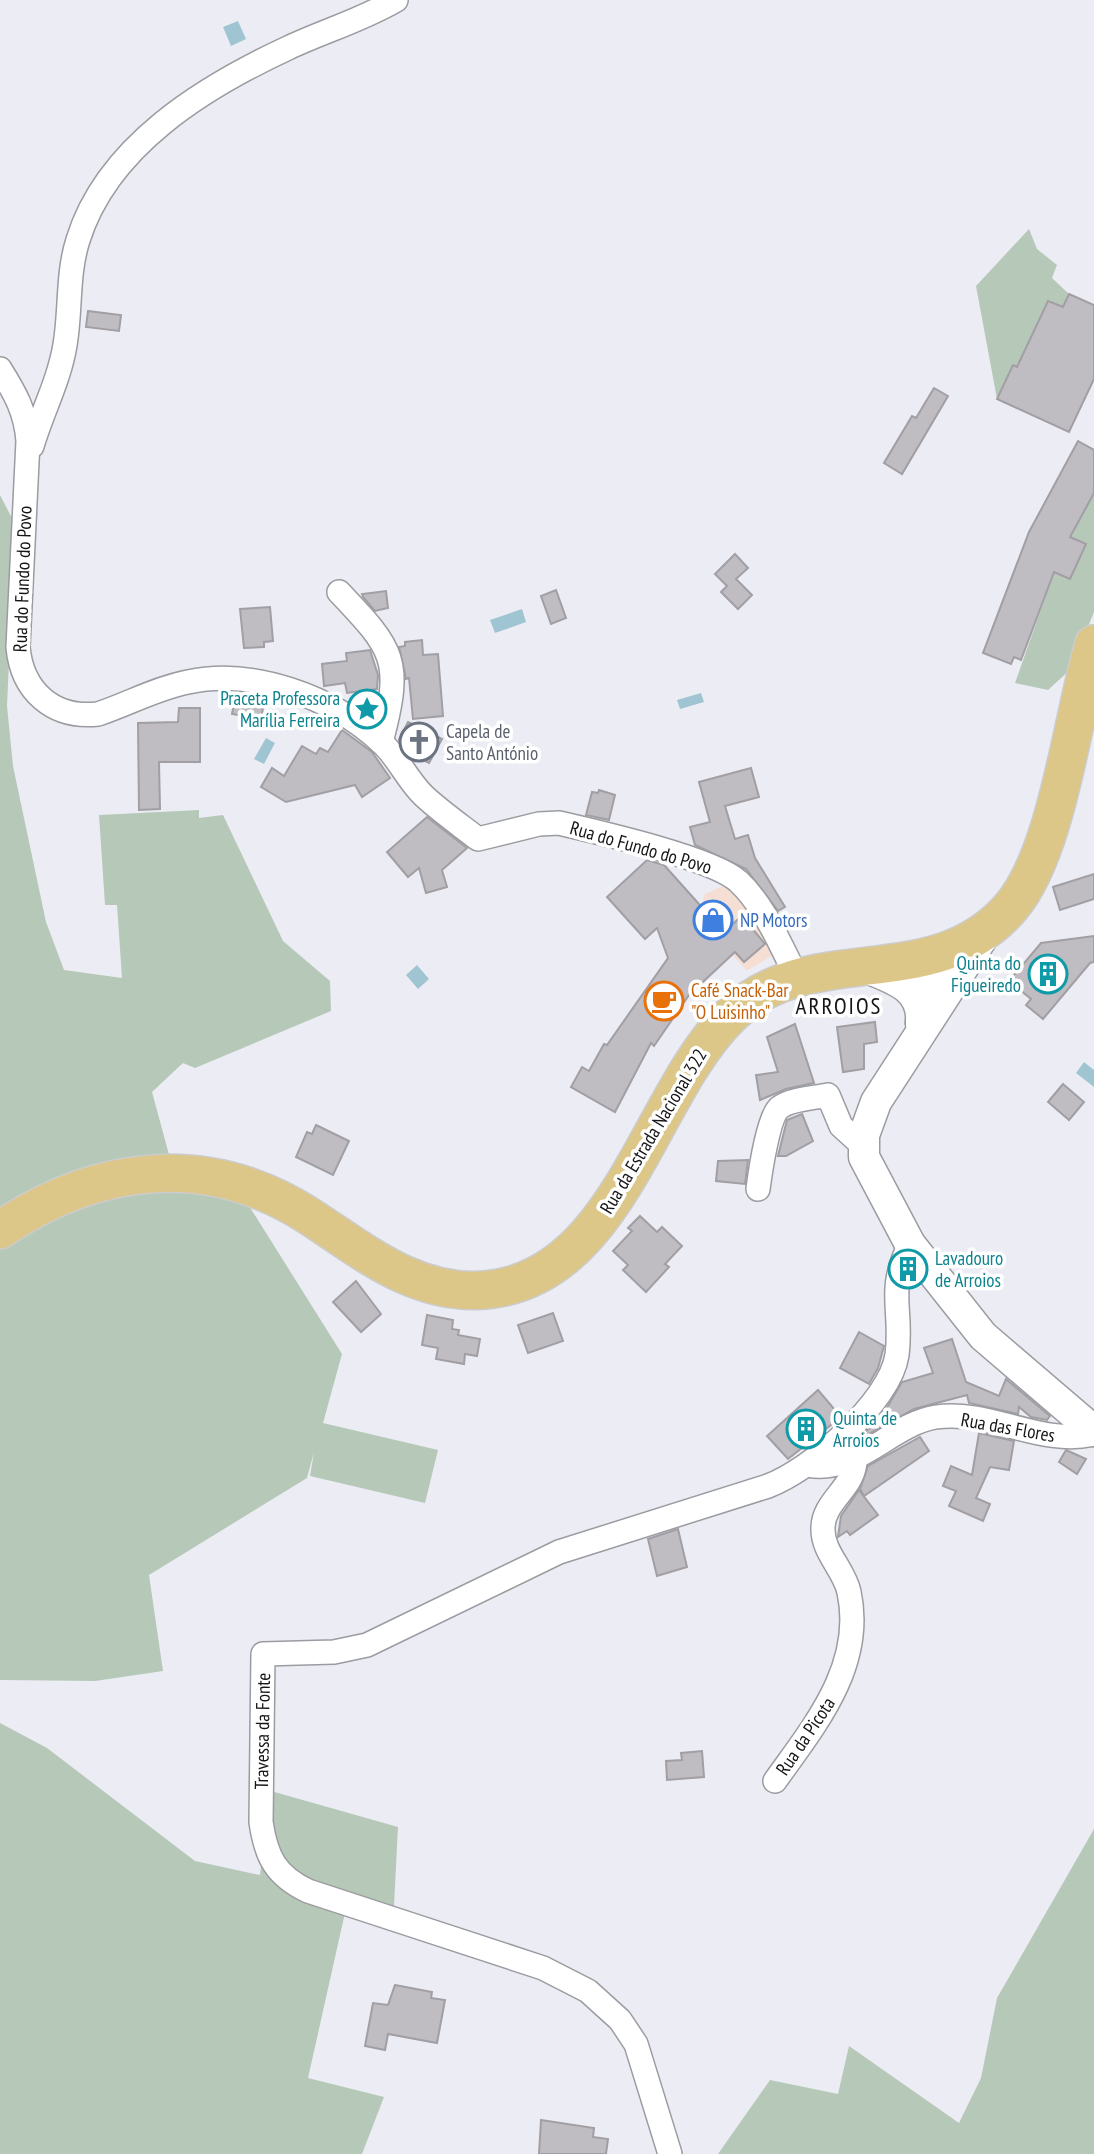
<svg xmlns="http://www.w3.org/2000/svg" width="1094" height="2154" viewBox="0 0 1094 2154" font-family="'PT Sans Narrow',sans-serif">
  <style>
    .commercial { fill: #f5ded3 }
    .green { fill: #b6c8b8 }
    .water { fill: #a0c5d2 }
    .building { fill: #bfbcc2; stroke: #a19ea4; stroke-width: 2 }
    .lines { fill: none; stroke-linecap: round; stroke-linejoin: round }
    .minor-casing { stroke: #9a9ca1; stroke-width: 26 }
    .tertiary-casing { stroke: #9a9ca1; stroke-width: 33 }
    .primary-casing { stroke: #ccc; stroke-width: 40 }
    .minor { stroke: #fff; stroke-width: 23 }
    .tertiary { stroke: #fff; stroke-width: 30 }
    .primary { stroke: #dcc788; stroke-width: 37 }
    .labels { text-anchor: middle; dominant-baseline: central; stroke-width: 7; stroke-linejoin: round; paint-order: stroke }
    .street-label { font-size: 19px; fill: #151517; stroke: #fff }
    .culture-label { font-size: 19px; fill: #0d838f; stroke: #fff; text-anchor: end }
    .worship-label { font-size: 19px; fill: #5b616d; stroke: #fff; text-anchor: start }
    .shop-label { font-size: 19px; fill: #366cbe; stroke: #fff; text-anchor: start }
    .food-label { font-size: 19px; fill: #c56008; stroke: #fff; text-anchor: start }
    .quarter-label { font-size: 23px; letter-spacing: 2px; fill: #151517; stroke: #fff }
  </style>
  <rect width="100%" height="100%" fill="#ecedf4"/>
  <path class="commercial" d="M728,884L741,893L778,952L747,971L698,918L705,894Z"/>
  <g class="green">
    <path d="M1029,229L1037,249L1057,265L1052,278L1069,294L1063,307L1048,301L1017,367L1013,365L997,399L976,286Z"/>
    <path d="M1094,493V612L1071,669L1048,690L1015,683L1054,572L1070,579L1085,545L1070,537Z"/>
    <path d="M0,495L15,524L7,706L13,766L46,922L64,970L122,978L117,905H105L99,815L199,810V818L223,815L283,941L330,981L331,1011L195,1068L183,1063L152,1092L171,1162L0,1214Z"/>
    <path d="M155,1185L246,1201L342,1354L323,1423L438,1450L425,1503L310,1476L314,1452L307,1478L149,1575L163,1671L95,1681L0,1680V1242L37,1221Z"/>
    <path d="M0,1723L47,1748L195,1861L260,1875L271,1791L398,1827L394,1906L349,1895L308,2078L384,2097L362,2154H0Z"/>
    <path d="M1094,1829V2154H718L770,2080L838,2094L849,2046L959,2123L981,2078L997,1998Z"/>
  </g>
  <g class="water">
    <path d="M238,21L246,39L231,46L223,27Z"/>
    <path d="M522,609L526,622L495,633L490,620Z"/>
    <path d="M701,693L704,702L680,709L677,700Z"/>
    <path d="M266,738L275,743L264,764L254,759Z"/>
    <path d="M417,965L429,979L418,989L406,975Z"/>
    <path d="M1084,1062L1094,1070V1087L1076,1073Z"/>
  </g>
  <g class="building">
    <path d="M1069,294L1094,305V379L1069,432L997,399L1013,365L1017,367L1048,301L1063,307Z"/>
    <path d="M88,311L121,315L119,331L86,327Z"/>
    <path d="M934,388L948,396L902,474L884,463L912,416L916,418Z"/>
    <path d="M1078,441L1094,450V493L1070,537L1086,544L1070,579L1054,572L1021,660L1014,657L1011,664L983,653L1029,532Z"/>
    <path d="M735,554L748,568L736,579L752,595L738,609L721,592L727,586L715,574Z"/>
    <path d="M556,590L566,618L551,624L541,596Z"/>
    <path d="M386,591L388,608L375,611L363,597L362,594Z"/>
    <path d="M270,607L273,641L264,642V647L244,648L240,609Z"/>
    <path d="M422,640L423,655L438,654L443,716L413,719L409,678L406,679L399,647L405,646V642Z"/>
    <path d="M370,650L378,675L377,689L347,693L345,683L324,686L322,664L347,661L346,653Z"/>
    <path d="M236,693L265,697L261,719L232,714Z"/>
    <path d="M179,708H200V762H159L160,809L139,810L138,723L178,722Z"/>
    <path d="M408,722L442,739L429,763L408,752L399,740Z"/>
    <path d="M342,730L372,752L390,778L362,797L355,785L286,802L261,787L272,768L284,776L302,746L316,754L320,748L328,752Z"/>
    <path d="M751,768L759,797L725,806L735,839L748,835L755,858L785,907L778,911L746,869L695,845L690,827L710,822L699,782Z"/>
    <path d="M599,790L615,795L609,820L586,815L592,792L598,793Z"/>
    <path d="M427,817L467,848L442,870L447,887L426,893L419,868L408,877L387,852Z"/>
    <path d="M647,860L664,865L724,932L746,912L754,925L751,927L765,944L744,962L735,952L689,995L654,1046L651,1043L615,1112L571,1087L582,1067L589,1071L604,1044L607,1045L668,958L657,928L645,939L607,897Z"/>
    <path d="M1094,874V899L1060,910L1053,887Z"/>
    <path d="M1094,936V962L1090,963L1043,1019L1026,1005L1031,999L1009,981L1041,943Z"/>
    <path d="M875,1022L877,1042L864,1044V1069L843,1072L837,1027Z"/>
    <path d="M795,1024L814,1083L786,1089L760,1100L756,1075L778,1072L767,1037Z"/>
    <path d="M1063,1084L1084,1102L1069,1120L1048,1102Z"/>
    <path d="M802,1114L813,1141L786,1156H778L787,1120Z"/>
    <path d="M316,1125L349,1141L333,1175L296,1157L307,1132L312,1134Z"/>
    <path d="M748,1160L745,1184L716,1181L718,1161Z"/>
    <path d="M640,1216L657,1232L662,1227L682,1246L665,1264L669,1267L646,1292L623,1270L628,1265L613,1251L632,1231L628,1228Z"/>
    <path d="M356,1281L381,1314L361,1332L333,1302Z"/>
    <path d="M553,1313L563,1341L528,1353L518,1325Z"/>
    <path d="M427,1315L453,1320L452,1329L459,1330L458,1335L480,1339L477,1356L465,1354L464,1364L436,1359L438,1348L422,1345Z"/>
    <path d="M859,1332L884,1346L878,1368L869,1384L840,1368Z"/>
    <path d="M952,1339L966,1382L999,1396L1006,1379L1050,1416L1047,1420L1031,1417L1019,1407L1018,1414L969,1403L967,1395L914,1409L858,1440L885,1411L902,1382L933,1373L924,1348Z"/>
    <path d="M818,1390L841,1417L788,1459L767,1436Z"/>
    <path d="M979,1433L1014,1441L1009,1470L990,1467L976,1498L990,1504L983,1521L949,1506L956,1491L943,1486L951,1466L972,1475Z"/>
    <path d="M920,1437L929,1451L864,1496L860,1489L868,1466Z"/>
    <path d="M1066,1450L1086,1459L1077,1474L1059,1462Z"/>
    <path d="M859,1490L878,1515L850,1535L847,1531L838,1537L841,1516Z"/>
    <path d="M678,1529L687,1567L657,1576L648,1539Z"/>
    <path d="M702,1751L704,1777L667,1780L666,1761L682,1760L681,1753Z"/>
    <path d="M395,1985L432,1992L431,1998L445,2000L437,2043L388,2034L385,2050L365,2046L373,2003L388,2005Z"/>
    <path d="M541,2120L594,2128L593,2137L608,2139L606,2154H539Z"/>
  </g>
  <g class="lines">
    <defs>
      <g id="minor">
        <path d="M0,369C15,393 26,412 28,441L18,647C22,691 53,719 98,714C128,704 157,688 188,682C254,668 332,697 381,742C398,757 407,780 424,796C440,811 460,825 478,839L539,824L559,823C598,832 712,858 738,881C765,906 780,945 797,977"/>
        <path d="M32,446C42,412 59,381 65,345C71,310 67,274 78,240C107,146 204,87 288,48C324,31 362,20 396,0"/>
        <path d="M339,592C394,650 403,660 381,742"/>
        <path d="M758,1189C760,1174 768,1118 779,1108C790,1099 815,1098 828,1095L841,1126L863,1146"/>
        <path d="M808,1465C856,1475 891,1424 936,1417C989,1409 1042,1447 1094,1434"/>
        <path d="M775,1781C814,1726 865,1666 849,1592C844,1569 822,1552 823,1528C823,1500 857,1487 855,1457"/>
        <path d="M670,2154L636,2044L620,2020L588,1991L543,1968L308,1891C276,1876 266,1857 261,1822L263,1654L334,1652L367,1645L559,1552L768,1486C811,1470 890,1402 897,1355C903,1308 886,1293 910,1244"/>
      </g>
      <g id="tertiary">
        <path d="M990,926L876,1102L864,1135V1157L910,1244L983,1336L1094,1431"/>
        <path d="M864,967C892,978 924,987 921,1023"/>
        <path d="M921,1022L931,957L940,963L944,976"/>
      </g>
      <path id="primary" d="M0,1230C97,1164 208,1151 309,1216C363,1251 416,1296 485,1290C619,1279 649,1094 731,1015C811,937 934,997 1011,907C1058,852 1072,717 1094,644"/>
    </defs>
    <use href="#minor" class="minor-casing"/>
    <use href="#tertiary" class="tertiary-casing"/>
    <use href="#primary" class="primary-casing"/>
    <use href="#minor" class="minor"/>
    <use href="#tertiary" class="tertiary"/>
    <use href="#primary" class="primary"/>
  </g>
  <defs>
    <symbol id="sight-ring" viewBox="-11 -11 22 22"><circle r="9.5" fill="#fff" stroke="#0f9aa8" stroke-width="1.5"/><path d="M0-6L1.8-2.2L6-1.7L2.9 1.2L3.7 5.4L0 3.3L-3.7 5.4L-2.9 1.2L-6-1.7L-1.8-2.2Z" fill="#0f9aa8"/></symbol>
    <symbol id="church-ring" viewBox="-11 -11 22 22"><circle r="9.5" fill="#fff" stroke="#6b7280" stroke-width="1.5"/><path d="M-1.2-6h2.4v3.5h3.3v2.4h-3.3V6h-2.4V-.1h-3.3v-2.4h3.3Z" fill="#6b7280"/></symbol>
    <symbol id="shop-ring" viewBox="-11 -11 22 22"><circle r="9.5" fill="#fff" stroke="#3f7fe0" stroke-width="1.5"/><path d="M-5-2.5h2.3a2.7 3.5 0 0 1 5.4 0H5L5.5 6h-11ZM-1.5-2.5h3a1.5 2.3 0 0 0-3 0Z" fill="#3f7fe0"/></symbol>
    <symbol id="building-ring" viewBox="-11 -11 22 22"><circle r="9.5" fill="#fff" stroke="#0f9aa8" stroke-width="1.5"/><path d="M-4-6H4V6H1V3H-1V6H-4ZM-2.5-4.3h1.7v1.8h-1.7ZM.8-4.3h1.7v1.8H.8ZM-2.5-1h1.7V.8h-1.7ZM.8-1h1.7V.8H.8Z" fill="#0f9aa8"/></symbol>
    <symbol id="cafe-ring" viewBox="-11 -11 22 22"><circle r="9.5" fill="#fff" stroke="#e8710a" stroke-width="1.5"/><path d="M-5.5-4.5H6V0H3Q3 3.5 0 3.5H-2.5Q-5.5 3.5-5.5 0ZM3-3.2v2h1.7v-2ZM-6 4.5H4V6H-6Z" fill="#e8710a"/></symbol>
  </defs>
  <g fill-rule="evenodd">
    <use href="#sight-ring" x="345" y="687" width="44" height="44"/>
    <use href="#church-ring" x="397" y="720" width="44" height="44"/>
    <use href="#shop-ring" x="691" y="898" width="44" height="44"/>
    <use href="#building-ring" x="1026" y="952" width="44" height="44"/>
    <use href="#cafe-ring" x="642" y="979" width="44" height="44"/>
    <use href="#building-ring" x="886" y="1247" width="44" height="44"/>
    <use href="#building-ring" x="784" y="1407" width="44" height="44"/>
  </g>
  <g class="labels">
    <g class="street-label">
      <text transform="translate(22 579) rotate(-88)">Rua do Fundo do Povo</text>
      <text transform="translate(641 847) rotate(16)">Rua do Fundo do Povo</text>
      <text transform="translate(653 1131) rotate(-59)">Rua da Estrada Nacional 322</text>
      <text transform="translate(1008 1427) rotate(10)">Rua das Flores</text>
      <text transform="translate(262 1731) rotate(-89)">Travessa da Fonte</text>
      <text transform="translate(805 1736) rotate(-56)">Rua da Picota</text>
    </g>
    <g class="culture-label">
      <text x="340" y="698">Praceta Professora<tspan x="340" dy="22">Marília Ferreira</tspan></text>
      <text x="1021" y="963">Quinta do<tspan x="1021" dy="22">Figueiredo</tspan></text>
      <text x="935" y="1258" text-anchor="start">Lavadouro<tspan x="935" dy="22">de Arroios</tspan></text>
      <text x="833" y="1418" text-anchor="start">Quinta de<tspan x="833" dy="22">Arroios</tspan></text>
    </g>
    <g class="worship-label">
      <text x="446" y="731">Capela de<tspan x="446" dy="22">Santo António</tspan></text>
    </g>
    <g class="shop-label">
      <text x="740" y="920">NP Motors</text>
    </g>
    <g class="food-label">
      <text x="691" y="990">Café Snack-Bar<tspan x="691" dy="22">"O Luisinho"</tspan></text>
    </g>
    <g class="quarter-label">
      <text x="839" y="1005">ARROIOS</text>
    </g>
  </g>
</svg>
